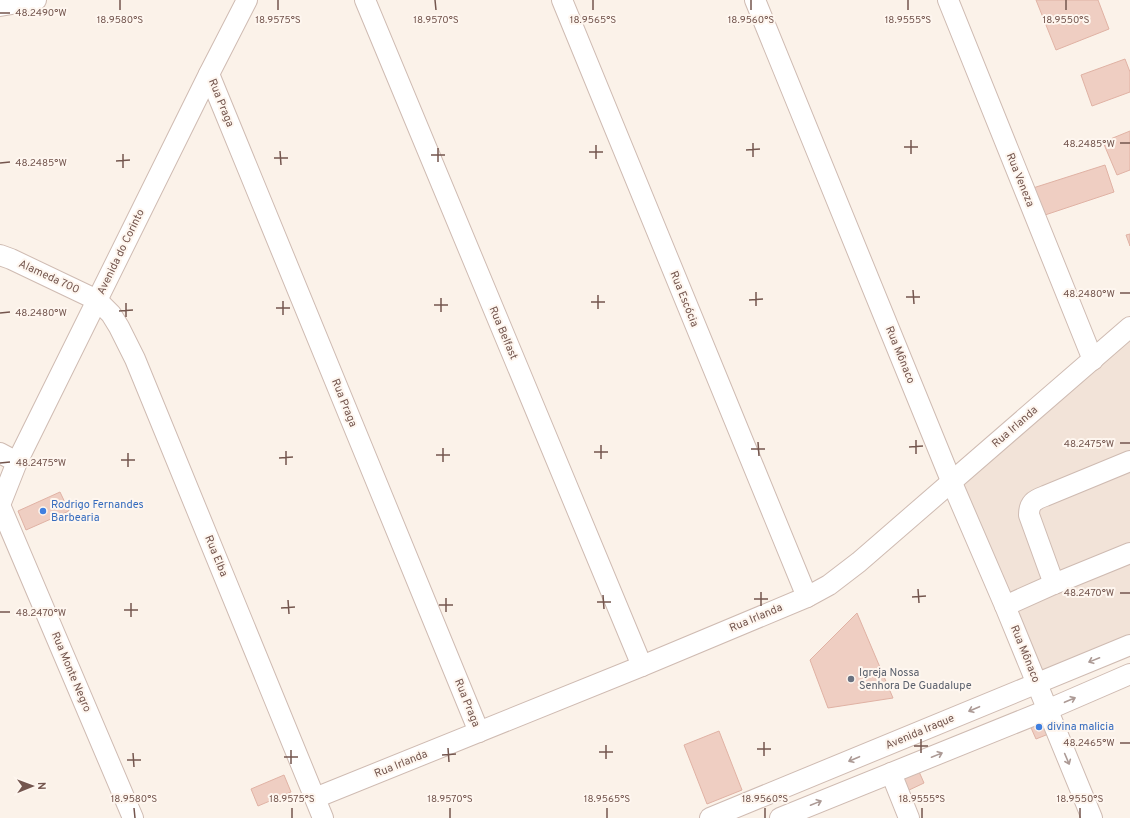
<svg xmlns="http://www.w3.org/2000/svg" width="1130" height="818" viewBox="0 0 1130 818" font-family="Overpass,sans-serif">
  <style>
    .residential { fill: #f2e3d8 }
    .building { fill: #efcec2; stroke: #e0b2a4 }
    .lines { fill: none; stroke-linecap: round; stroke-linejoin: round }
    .minor-casing { stroke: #cfbbb2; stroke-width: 22 }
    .minor { stroke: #fff; stroke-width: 20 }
    .oneway { stroke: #ac9a95 }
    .ticks { fill: none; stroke: #74564e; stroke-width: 1.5 }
    .shop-dot { fill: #3f7fe0; stroke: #fef6ef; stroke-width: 1.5 }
    .worship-dot { fill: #6b7280; stroke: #fef6ef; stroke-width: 1.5 }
    .labels { text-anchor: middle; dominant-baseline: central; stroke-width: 4; stroke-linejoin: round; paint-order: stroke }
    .street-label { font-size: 11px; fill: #74564e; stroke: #fef6ef }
    .shop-label { font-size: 11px; fill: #366cbe; stroke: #fef6ef; text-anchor: start }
    .worship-label { font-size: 11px; fill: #5b616d; stroke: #fef6ef; text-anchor: start }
    .ticks-label { font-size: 10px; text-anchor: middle; fill: #74564e; stroke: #fef6ef; stroke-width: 4; stroke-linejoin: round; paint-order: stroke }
  </style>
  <rect width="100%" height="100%" fill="#fbf2e9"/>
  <path class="residential" d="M1130,327V645L1037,683L952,483Z"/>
  <g class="building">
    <path d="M1036,0H1098L1109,29L1056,50Z"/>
    <path d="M1125,59L1130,72V92L1092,106L1081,75Z"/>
    <path d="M1130,131V170L1117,175L1103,142Z"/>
    <path d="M1105,165L1114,192L1042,216L1033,188Z"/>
    <path d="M1130,234V246L1126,235Z"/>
    <path d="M60,492L69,511L26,530L18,511Z"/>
    <path d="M857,613L893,698L828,708L810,660Z"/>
    <path d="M1043,714L1051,733L1036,739L1028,721Z"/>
    <path d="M719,731L742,790L707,804L684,745Z"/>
    <path d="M917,767L924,783L907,791L899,774Z"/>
    <path d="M284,775L291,792L258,806L251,789Z"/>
  </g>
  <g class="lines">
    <defs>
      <g id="minor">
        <path d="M365,0L642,666"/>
        <path d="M562,0L807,597"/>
        <path d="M755,0L952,483L1005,606L1092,818"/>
        <path d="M948,0L1093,360"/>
        <path d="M0,6L36,0"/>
        <path d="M209,74L479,732"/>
        <path d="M0,255L11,259L97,300L111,314L119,327L135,359L323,818"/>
        <path d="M0,453L17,462"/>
        <path d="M0,505L17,462L209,74L247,0"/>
        <path d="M0,505L133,818"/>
        <path d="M1054,584L1029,515C1029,503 1034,500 1045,496L1130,461"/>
        <path d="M1005,606L1054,584L1130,553"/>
        <path d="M891,773L909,818"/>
        <path d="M315,798L642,666L807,597L829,585L859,562L1130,327"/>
        <path d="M710,818L1130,645"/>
        <path d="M780,818L1047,710L1130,674"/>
      </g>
    </defs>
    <use href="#minor" class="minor-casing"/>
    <use href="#minor" class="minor"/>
  </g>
  <defs><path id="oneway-shaft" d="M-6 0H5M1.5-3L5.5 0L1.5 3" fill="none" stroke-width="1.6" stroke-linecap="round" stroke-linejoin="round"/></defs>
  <g class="oneway">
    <use href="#oneway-shaft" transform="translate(1094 660) rotate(158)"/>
    <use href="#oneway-shaft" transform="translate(1070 700) rotate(-23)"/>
    <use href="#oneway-shaft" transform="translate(974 709) rotate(157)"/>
    <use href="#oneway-shaft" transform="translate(937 755) rotate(-22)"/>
    <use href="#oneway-shaft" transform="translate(854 759) rotate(157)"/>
    <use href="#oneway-shaft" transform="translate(1067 759) rotate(67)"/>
    <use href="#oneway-shaft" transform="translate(816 803) rotate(-22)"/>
  </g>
  <path class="ticks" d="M120,0V10M278,0V10M435,0L436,10M593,0V10M751,0V10M908,0V10M1066,0V10M0,13H10M911,140V154M753,143V157M1120,143H1130M596,145V159M904,147H918M438,148V162M746,150L760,149M280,151L281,165M589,152H603M123,154V168M431,155H445M274,158H288M116,161L130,160M0,163L10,162M913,290L914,304M756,292V306M1120,293H1130M598,295V309M906,297H920M441,298V312M749,300L763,299M283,301V315M591,302H605M126,303V317M434,305H448M276,308H290M119,311L133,310M0,313L10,312M916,440V454M758,442L759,456M1120,443H1130M601,445V459M909,447L923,446M443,448V462M751,449H765M286,451V465M594,452H608M128,453V467M436,455H450M279,458L293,457M121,460H135M0,463L10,462M918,589L919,603M761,592V606M1120,593H1130M603,595L604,609M912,597L926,596M446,598V612M754,599H768M288,600L289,614M597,602H611M131,603V617M439,605H453M281,608L295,607M124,610H138M0,612H10M921,739V753M764,742V756M1120,743H1130M606,745V759M914,746H928M448,748L449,762M757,749H771M291,750V764M599,752H613M133,753L134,767M442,755L456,754M284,757H298M127,760H141M134,808L135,818M292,808V818M450,808V818M607,808V818M765,808V818M922,808V818M1080,808V818"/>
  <g class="shop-dot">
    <circle cx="43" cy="511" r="4"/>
    <circle cx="1039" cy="727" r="4"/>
  </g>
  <circle class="worship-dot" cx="851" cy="679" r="4"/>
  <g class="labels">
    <g class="street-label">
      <text transform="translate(221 103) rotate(68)">Rua Praga</text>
      <text transform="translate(1020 180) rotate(68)">Rua Veneza</text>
      <text transform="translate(121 252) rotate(-64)">Avenida do Corinto</text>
      <text transform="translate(49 277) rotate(25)">Alameda 700</text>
      <text transform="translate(684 299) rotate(68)">Rua Escócia</text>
      <text transform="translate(503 333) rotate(67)">Rua Belfast</text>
      <text transform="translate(900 355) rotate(68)">Rua Mônaco</text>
      <text transform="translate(344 403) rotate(68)">Rua Praga</text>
      <text transform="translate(1015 427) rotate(-41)">Rua Irlanda</text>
      <text transform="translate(216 556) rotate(68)">Rua Elba</text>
      <text transform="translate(756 618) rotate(-23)">Rua Irlanda</text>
      <text transform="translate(1025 654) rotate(68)">Rua Mônaco</text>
      <text transform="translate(71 672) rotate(67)">Rua Monte Negro</text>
      <text transform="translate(467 703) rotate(68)">Rua Praga</text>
      <text transform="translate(920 732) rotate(-23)">Avenida Iraque</text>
      <text transform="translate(401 764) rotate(-22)">Rua Irlanda</text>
    </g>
    <g class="shop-label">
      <text x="51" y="505">Rodrigo Fernandes<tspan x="51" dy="13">Barbearia</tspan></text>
      <text x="1047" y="727">divina malicia</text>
    </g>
    <g class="worship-label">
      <text x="859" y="673">Igreja Nossa<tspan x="859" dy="13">Senhora De Guadalupe</tspan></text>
    </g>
  </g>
  <g class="ticks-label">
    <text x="41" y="16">48.2490°W</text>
    <text x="120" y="23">18.9580°S</text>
    <text x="278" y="23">18.9575°S</text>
    <text x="436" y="23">18.9570°S</text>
    <text x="593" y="23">18.9565°S</text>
    <text x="751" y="23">18.9560°S</text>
    <text x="908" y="23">18.9555°S</text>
    <text x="1066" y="23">18.9550°S</text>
    <text x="1089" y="147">48.2485°W</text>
    <text x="41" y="166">48.2485°W</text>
    <text x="1089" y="297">48.2480°W</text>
    <text x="41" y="316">48.2480°W</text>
    <text x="1089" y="447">48.2475°W</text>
    <text x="41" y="466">48.2475°W</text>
    <text x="1089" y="596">48.2470°W</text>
    <text x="41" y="616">48.2470°W</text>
    <text x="1089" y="746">48.2465°W</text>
    <text x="134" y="802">18.9580°S</text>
    <text x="292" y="802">18.9575°S</text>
    <text x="450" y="802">18.9570°S</text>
    <text x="607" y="802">18.9565°S</text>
    <text x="765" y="802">18.9560°S</text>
    <text x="922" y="802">18.9555°S</text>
    <text x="1080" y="802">18.9550°S</text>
  </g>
  <g transform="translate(32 786) rotate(89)" stroke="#fef6ef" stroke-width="3" paint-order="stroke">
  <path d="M0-3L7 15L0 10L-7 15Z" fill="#74564e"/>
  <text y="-6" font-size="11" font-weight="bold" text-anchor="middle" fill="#74564e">N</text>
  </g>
</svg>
